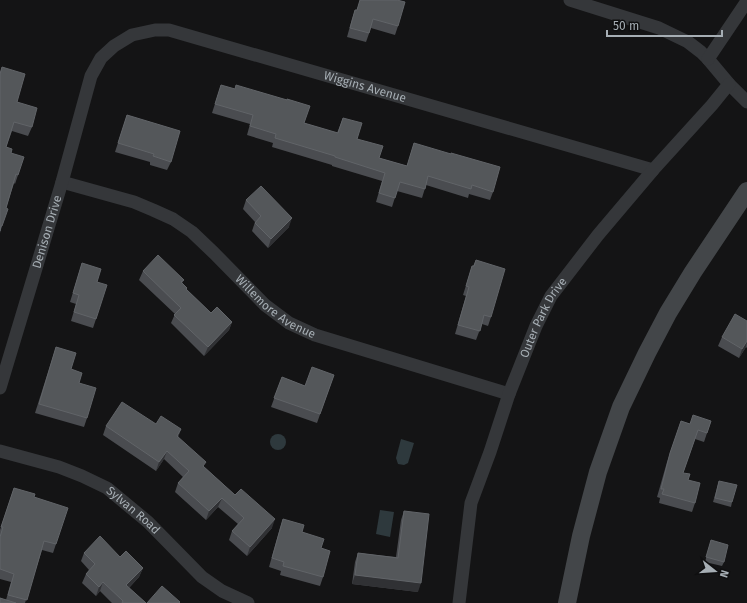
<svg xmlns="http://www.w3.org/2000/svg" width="747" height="603" viewBox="0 0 747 603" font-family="'Fira Sans',sans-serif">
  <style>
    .water { fill: #2e393d }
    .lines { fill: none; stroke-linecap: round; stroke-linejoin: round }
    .street { stroke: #35373a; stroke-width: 13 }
    .secondary { stroke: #434649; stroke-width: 18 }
    .wall { fill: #4a4c50 }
    .shaded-wall { fill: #303134 }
    .building { fill: #54575a; stroke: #616468 }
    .labels { text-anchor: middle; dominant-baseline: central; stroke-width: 4; stroke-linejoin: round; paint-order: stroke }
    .street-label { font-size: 12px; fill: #a6aeb4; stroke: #0f0f10 }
  </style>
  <rect width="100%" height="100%" fill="#141415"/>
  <g class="water">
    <circle cx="278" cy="442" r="8"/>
    <path d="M401,439L414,443L408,463L404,465L398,464L396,458Z"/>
    <path d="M380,510L394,512L390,537L376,534Z"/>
  </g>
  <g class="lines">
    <g class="street">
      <path d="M570,0L659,28L688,42L701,52L708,59L729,84L747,102"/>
      <path d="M708,59L747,1"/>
      <path id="s1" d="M62,182L134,202L153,210L173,219L192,232L214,253L265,305L289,323L315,335L338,342L509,394"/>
      <path id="s2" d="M0,388L62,182L91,76L101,58L114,46L132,35L155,30H169L653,170"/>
      <path id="s3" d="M0,451L59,467L82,476L107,488L148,522L202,577L222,591L248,603"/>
      <path id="s4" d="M459,603L471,503L490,452L509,394L536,326L551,296L598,235L653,170L712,105L729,84"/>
    </g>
    <path class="secondary" d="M567,603L581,536L598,472L621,407L647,353L668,313L693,272L747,191"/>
  </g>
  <g class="wall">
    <path d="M360,0H397L398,26L395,35L371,28L366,42L347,37L352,19L355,10H357Z"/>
    <path d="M2,67L17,102L32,127L28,136L12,131L6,147L11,153L18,175L15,184L14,183L6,208L2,226L0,233V73Z"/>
    <path d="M221,85L304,123L337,133L343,118L357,139L379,158L407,166L414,143L493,192L490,200L469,194L468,198L426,185L422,198L397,191L392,207L376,202L382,181L332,166V165L272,147L273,143L247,135L250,124L212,113Z"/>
    <path d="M127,115L171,162L167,170L150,165V162L115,152Z"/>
    <path d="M246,200L289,227L268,248L252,231L255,222L243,209Z"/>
    <path d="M476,260L491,317L488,326L482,324L476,340L455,334L466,296L463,295L472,266H473Z"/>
    <path d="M82,263L97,282L96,319L93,328L71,321L76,304L70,302Z"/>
    <path d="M143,271L184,280L182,283L186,289L211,313L232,322L229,330L204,356L171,323L175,314L139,280Z"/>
    <path d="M747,321V348L746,347L739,358L718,346L722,337Z"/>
    <path d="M56,347L79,383L87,418L84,427L35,413Z"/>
    <path d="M334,375L317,423L271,407L282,377L305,386Z"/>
    <path d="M681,421L690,424L711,421L704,442L695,439L683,473L688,480L695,503L692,512L659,503L660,498L657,497L667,462Z"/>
    <path d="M106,426L181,429L178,437L204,467L272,528L247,556L229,540L232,531L238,524L218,507L206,520L175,492L178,483L183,477L164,459L156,471L103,435Z"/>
    <path d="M719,481L732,502L731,507L713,502Z"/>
    <path d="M14,488L34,497L56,544L53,553L42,550L25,603H0L6,600L11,582L0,579V530Z"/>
    <path d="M404,511L418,592L352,584L355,562L358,553L396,557L401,520Z"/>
    <path d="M283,519L302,532L321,548L323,577L320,586L280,575L281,571L269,567L280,528Z"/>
    <path d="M711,540L724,562L722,566L705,562Z"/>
    <path d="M84,553L120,557L143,568L139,577L129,588L146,603H112L100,591L96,596L82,583L86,574L89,570L81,561Z"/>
  </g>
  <g class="shaded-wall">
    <path d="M292,218L289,227L268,248L271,239Z"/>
    <path d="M232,322L229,330L204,356L208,347Z"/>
    <path d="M747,341L746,347L739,358L742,349Z"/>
    <path d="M181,429L178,438L177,436Z"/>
    <path d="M167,451L164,459L156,471L159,462Z"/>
    <path d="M222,498L218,507L206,520L209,511Z"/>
    <path d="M275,519L272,528L247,556L250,547Z"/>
    <path d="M143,568L139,577L123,594L126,585Z"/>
    <path d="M355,575L421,583L418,592L352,584Z"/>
    <path d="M103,582L100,591L96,596L99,587Z"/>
  </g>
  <g class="building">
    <path d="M360,0H397L405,2L398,26L373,19L369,33L350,28L355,10H357Z"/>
    <path d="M2,67L25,74L17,102L37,108L32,127L14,122L6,147L12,149L11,153L24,157L18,175L16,174L6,208L8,209L2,226H1L0,231V74Z"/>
    <path d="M221,85L235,89L236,85L287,100V99L310,106L304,123L338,133L343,118L362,123L357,139L383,146L379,158L407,166L414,143L451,154V153L500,167L493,192L472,185L471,189L428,176L425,189L400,182L395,198L379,193L385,173L335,157V156L275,138L276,134L250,126L253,115L215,104Z"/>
    <path d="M127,115L180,131L171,162L153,156L154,154L118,143Z"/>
    <path d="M261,186L292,218L271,239L255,223L261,216L246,200Z"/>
    <path d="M158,255L184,280L181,282L187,288L186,289L211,313L217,307L232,322L208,347L174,315L181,308L143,271Z"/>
    <path d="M476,260L505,269L491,317L484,315L480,331L458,325L469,287L466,286L472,266H474Z"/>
    <path d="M82,263L101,269L97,282L107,285L96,319L74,312L79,295L73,293Z"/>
    <path d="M735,314L747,321V341L742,349L722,337Z"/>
    <path d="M56,347L76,353L71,369L82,373L79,383L96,388L87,418L39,404Z"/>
    <path d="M312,367L334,375L320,414L274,398L282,377L305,386Z"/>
    <path d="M122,402L156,424L161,416L181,429L177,436L206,462L203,466L235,495L241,489L275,519L250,547L232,531L244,518L222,498L209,511L178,483L189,471L167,451L159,462L106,426Z"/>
    <path d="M693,415L711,421L707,433L698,430L683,473L690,474L688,480L700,483L695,503L662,494L664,489H661L670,453L681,421L690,424Z"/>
    <path d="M719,481L737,485L732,502L715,498Z"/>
    <path d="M14,488L35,494L34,497L68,508L56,544L44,541L27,600L8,595L14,574L0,569V537L3,527H1Z"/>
    <path d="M404,511L429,514L421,583L355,575L358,553L398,558Z"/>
    <path d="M283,519L304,525L302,532L324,539L321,548L330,551L323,577L283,566L284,562L272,558Z"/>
    <path d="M100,536L120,557L126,551L143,568L126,585L146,603H122L123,601L103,582L99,587L86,574L95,564L84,553Z"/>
    <path d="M711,540L728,545L724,562L706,557Z"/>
    <path d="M162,586L180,602L179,603H147Z"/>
    <path d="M0,598L16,603H0Z"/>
  </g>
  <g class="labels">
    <g class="street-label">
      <text stroke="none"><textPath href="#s2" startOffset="626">Wiggins Avenue</textPath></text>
      <text stroke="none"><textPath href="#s2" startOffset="163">Denison Drive</textPath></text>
      <text stroke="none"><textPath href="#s1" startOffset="253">Willemore Avenue</textPath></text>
      <text stroke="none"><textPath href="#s4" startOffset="300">Outer Park Drive</textPath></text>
      <text stroke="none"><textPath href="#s3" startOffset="148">Sylvan Road</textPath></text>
    </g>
  </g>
  <g transform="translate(715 571) rotate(107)" stroke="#0f0f10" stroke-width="3" paint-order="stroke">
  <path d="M0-3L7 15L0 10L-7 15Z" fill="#a6aeb4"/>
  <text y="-6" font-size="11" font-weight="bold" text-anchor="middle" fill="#a6aeb4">N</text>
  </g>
  <path d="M607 30v6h115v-6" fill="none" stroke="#a6aeb4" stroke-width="2"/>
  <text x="613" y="30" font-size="12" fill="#a6aeb4" stroke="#0f0f10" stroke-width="3" paint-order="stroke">50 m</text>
</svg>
